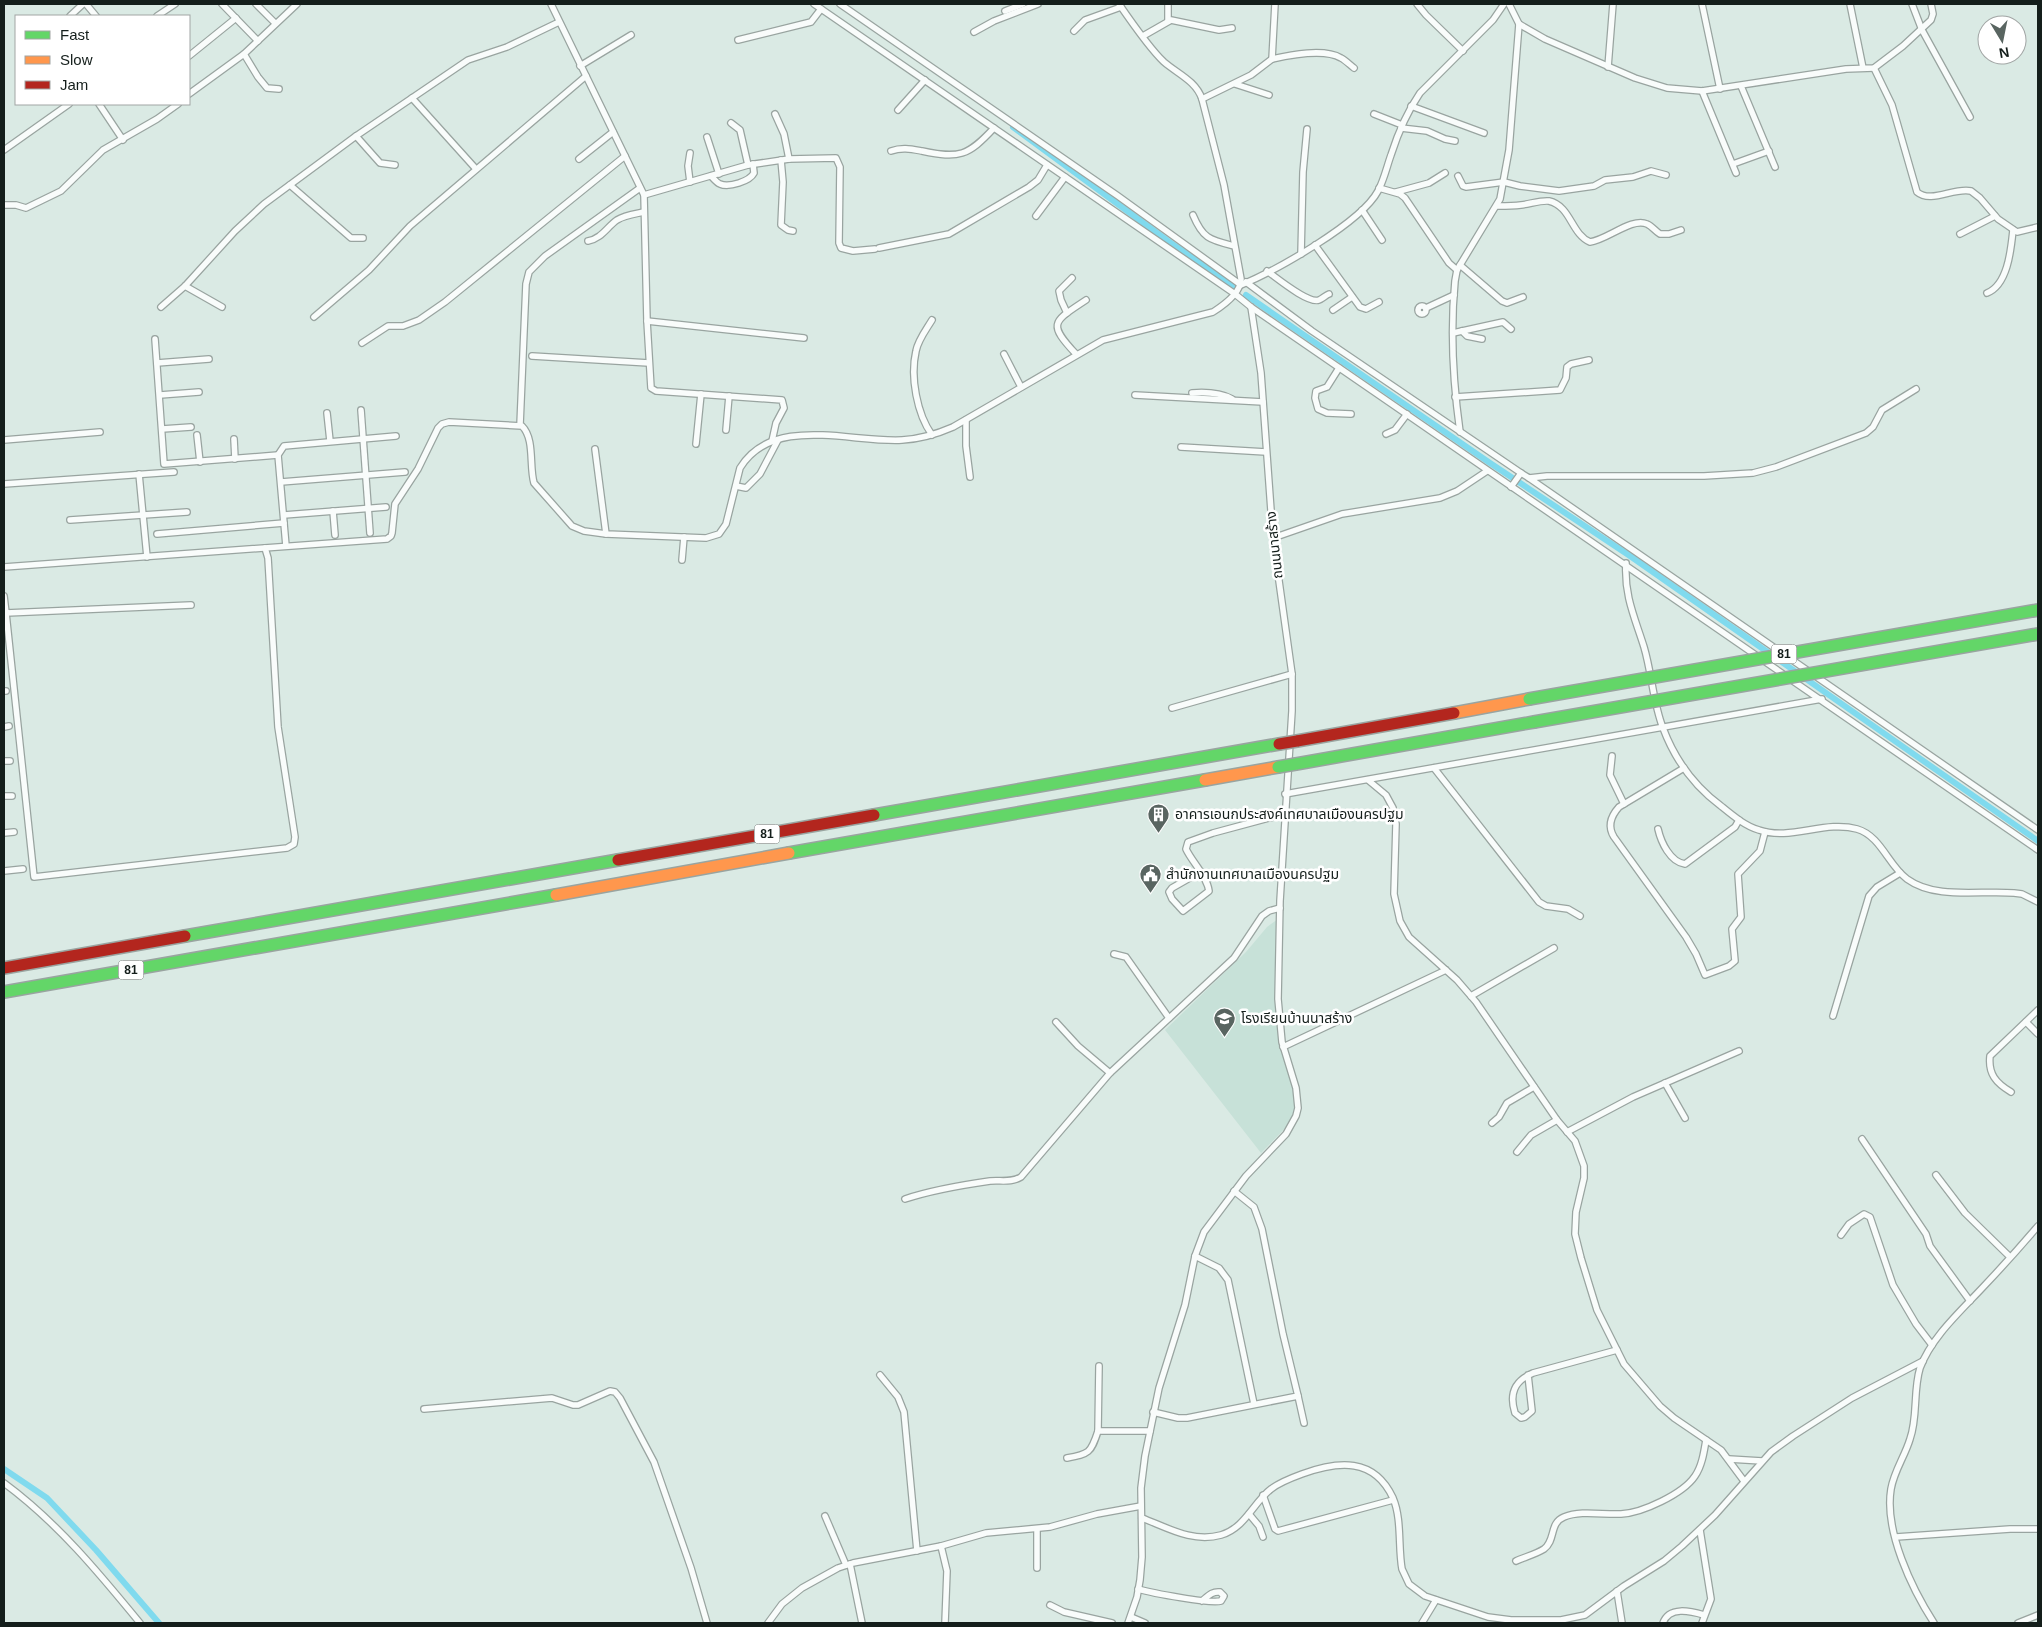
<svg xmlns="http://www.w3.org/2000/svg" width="2042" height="1627" viewBox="0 0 2042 1627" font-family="Helvetica,'Noto Sans Thai',sans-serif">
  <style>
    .built { fill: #c7e1d8 }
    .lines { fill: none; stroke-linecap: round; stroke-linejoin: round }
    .canal { stroke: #80daee; stroke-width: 6 }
    .street-casing { stroke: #99a4a0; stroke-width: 8 }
    .fast-casing { stroke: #99a4a0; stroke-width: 14 }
    .slow-casing { stroke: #99a4a0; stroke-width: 14 }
    .jam-casing { stroke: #99a4a0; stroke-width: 14 }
    .street { stroke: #f9fcfb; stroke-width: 5.5 }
    .fast { stroke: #63d668; stroke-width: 11 }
    .slow { stroke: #ff974d; stroke-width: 11 }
    .jam { stroke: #b3261e; stroke-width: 11 }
    .fast-bridge-casing { stroke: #99a4a0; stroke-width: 14; stroke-linecap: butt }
    .jam-bridge-casing { stroke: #99a4a0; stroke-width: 14; stroke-linecap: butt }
    .fast-bridge { stroke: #63d668; stroke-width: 11 }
    .jam-bridge { stroke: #b3261e; stroke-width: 11 }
    .labels { text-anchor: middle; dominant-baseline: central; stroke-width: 5; stroke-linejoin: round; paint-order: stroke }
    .shield { fill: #fff; stroke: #5a625f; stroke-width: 1 }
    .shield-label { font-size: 12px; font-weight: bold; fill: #141e1b }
    .street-label { font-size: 14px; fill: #141e1b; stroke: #fff }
    .poi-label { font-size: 14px; fill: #141e1b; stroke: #fff; text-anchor: start }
  </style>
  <rect width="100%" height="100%" fill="#daeae4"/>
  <path class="built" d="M1278,919V1029L1296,1103L1291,1122L1261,1153L1165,1030L1246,952L1267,927Z"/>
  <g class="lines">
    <g class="canal">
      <path d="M1013,127L1168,241L1233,286"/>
      <path d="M1246,295L1490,463L1630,556L2038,841"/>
      <path d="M4,1469L47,1498L96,1550L159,1623"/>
    </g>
    <defs>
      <g id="street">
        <path d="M86,4L96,16"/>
        <path d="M222,4L258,41"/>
        <path d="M256,4L275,23"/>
        <path d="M551,4L644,195L647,321L651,388L656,391L782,400L784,408L776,423L772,441"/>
        <path d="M814,4L1235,294L1251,307C1513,488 1776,667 2038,850"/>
        <path d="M840,4L1118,196L1241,285C1275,271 1361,223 1378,191C1384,180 1387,166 1391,155C1398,133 1407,112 1420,93L1493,20L1504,4"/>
        <path d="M1168,4V21"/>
        <path d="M1417,4L1426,15L1463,51"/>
        <path d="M1702,4L1720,89"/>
        <path d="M1850,4L1863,68"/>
        <path d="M1912,4L1922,30L1970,117"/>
        <path d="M1005,11L1023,4"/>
        <path d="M70,16L83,4"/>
        <path d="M157,16L175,4"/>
        <path d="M1519,24L1545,39L1635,78L1667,88L1702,91L1846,69L1874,68L1903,46L1931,20L1933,14L1931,4"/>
        <path d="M1074,31L1085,20L1121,7"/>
        <path d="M974,32L994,21L1038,4"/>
        <path d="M1143,36L1171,20L1219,30L1232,28"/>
        <path d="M738,40L811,22L821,9"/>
        <path d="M244,54L258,77L267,88L279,89"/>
        <path d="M189,56L236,18"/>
        <path d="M1272,59C1290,55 1324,48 1341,58C1345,60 1349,64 1354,68"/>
        <path d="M580,66L631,35"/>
        <path d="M1608,67L1613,4"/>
        <path d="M1874,68L1892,105L1917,192C1931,204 1954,187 1971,191L1980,198L1998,219L2017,232L2038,227"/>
        <path d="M1235,84L1269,95"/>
        <path d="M1741,86L1775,167"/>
        <path d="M1702,91L1736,173"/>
        <path d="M189,94L244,54L297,4"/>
        <path d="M412,98L476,169"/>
        <path d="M1202,99L1251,75L1272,59L1275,4"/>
        <path d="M99,104L123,140"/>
        <path d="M1411,106L1484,133"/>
        <path d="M898,110L925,80"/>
        <path d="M775,114L784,134L789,159"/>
        <path d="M1374,114L1402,125"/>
        <path d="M731,123L740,130L748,165"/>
        <path d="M1401,128L1427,131L1445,139L1455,141"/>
        <path d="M356,136L380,163L395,165"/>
        <path d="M707,137L719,174"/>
        <path d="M4,150L69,104"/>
        <path d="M891,151C902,147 911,149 922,151C959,159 968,156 994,128"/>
        <path d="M579,159L613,132"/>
        <path d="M781,160L783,182L781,225L788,230L793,231"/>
        <path d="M1733,164L1769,151"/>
        <path d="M711,176C713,178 717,183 720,184C729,188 750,181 754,173L753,164"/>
        <path d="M1458,176L1463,186L1466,187L1504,182L1520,186L1559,191L1594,186L1605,180L1633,177L1651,171L1666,175"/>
        <path d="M690,182L688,166L690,153"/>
        <path d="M290,185L351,238H363"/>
        <path d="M1379,188L1400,194L1405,198L1449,263L1457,270"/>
        <path d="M1396,192L1429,183L1445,173"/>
        <path d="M644,195L748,165L789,159L836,158L840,167L839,243L841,248L853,251L875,249"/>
        <path d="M4,205H16L26,208L61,191L103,150L157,119L178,104"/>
        <path d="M1498,206C1506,206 1513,206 1521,205C1530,204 1541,200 1549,201C1571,206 1571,234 1590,242C1607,240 1632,217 1647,224C1652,226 1655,231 1660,234H1669L1681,230"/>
        <path d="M1362,210L1382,240"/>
        <path d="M1193,215C1203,239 1210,240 1234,246"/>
        <path d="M1036,216L1065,177"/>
        <path d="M1960,234L1995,216"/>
        <path d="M588,241C601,239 607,227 617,220C625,215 635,214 644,212"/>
        <path d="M1315,245L1360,307L1366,309L1379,302"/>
        <path d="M879,248L949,234L1029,187L1038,180L1047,165"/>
        <path d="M1301,254L1303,172L1307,129"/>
        <path d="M1460,265L1502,301L1507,303L1523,297"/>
        <path d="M1267,271C1277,278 1308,304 1319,300C1322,299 1326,295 1329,294"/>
        <path d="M1246,282L1312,331L1521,473L1529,478L1547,476H1704L1753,473L1776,467L1866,433L1873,427L1882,410L1916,389"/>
        <path d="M185,286L222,307"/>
        <path d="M1987,293C2008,285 2011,249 2013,230"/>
        <circle cx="1422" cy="310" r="4"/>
        <path d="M161,307L185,286L235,231L264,204L356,136L468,60L507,47L559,22"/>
        <path d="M1426,308L1454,295"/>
        <path d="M1333,310L1352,297"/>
        <path d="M1067,313L1061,300L1059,291L1072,278"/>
        <path d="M314,317L369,270L410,226L586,76"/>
        <path d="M932,320C926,330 918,340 916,351C910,377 917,414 932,435"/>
        <path d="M647,321L804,338"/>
        <path d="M1462,331L1467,336L1482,339"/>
        <path d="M1453,333L1503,322L1511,329"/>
        <path d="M155,339L164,464L278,455"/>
        <path d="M362,343L388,326H403L419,320L445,302L625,156"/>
        <path d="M1004,354L1021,387"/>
        <path d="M1076,354C1047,323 1053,322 1086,300"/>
        <path d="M532,356L649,363"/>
        <path d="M157,363L209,359"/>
        <path d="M1339,368L1327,387L1316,391L1315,398L1318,409L1327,413L1351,414"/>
        <path d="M1192,393C1205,392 1221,393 1232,399"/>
        <path d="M160,395L199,392"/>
        <path d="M1135,395L1263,402"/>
        <path d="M1455,397L1560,390L1566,378L1567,367L1571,364L1589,360"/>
        <path d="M361,410L370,533"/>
        <path d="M327,413L330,441"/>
        <path d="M966,420V446L970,477"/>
        <path d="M520,425L526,284L529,272L545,256L640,188"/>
        <path d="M162,429L191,427"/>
        <path d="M726,430L729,396"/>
        <path d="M1460,432C1453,382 1450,332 1455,281L1457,270L1500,199L1509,150L1519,24L1509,4"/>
        <path d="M1386,434L1395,430L1407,414"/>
        <path d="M197,435L200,462"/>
        <path d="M234,439L235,459"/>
        <path d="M4,440L100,432"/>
        <path d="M696,444L701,394"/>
        <path d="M1181,447L1266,452"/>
        <path d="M595,449L606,534"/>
        <path d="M139,474L147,557"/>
        <path d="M1529,478L2038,830"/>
        <path d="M281,482L405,472"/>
        <path d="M4,484L174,472"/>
        <path d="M736,486L746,488L760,474L778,440"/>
        <path d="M1511,487L1521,473"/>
        <path d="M333,511L335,535"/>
        <path d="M284,515L386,507"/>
        <path d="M70,520L187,512"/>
        <path d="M157,534L284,523"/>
        <path d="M1273,538L1342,514L1440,498L1457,491L1487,471"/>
        <path d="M286,546L278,455L284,446L396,436"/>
        <path d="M682,560L684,537"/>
        <path d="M1626,563C1624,596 1635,618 1644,647C1652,674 1653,703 1663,728C1675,760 1694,786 1721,806C1732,815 1745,826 1759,830C1790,841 1825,820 1857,829C1881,836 1888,865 1907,879C1936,900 1980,890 2014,893L2022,894L2038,902"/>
        <path d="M4,567L387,539L391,536L392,533L395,504L418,469L438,428L442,424L449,422L522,426C535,439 529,466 534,483L572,526L584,531L606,534L706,538L719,534L726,524L740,468C773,414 851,443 902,440C920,439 937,434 953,427L1103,340L1213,312C1224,305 1241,293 1241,279L1224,185L1202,99C1196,81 1178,74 1164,62C1150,49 1130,20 1119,4"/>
        <path d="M4,596L6,613L191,605"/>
        <path d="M6,613L34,877L287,848L294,844L295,837L278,727L268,558L265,548"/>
        <path d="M4,691H6"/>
        <path d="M1172,708L1292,674"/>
        <path d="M4,727L9,726"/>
        <path d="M1612,756L1610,775L1624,804"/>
        <path d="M4,761H10"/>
        <path d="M1434,768L1539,902L1546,906L1568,909L1580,916"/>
        <path d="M1684,768L1619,807C1611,816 1607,826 1614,837L1686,937L1696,954L1705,975L1729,966L1735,961L1732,929L1741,917L1738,874L1760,851L1765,832"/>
        <path d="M1368,780L1386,795L1393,808L1396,824L1394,894L1400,921L1409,937L1457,980L1476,1002L1557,1120L1575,1141L1584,1166V1178L1576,1212L1575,1234L1581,1258L1597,1310L1624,1364L1660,1406L1674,1418L1721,1450L1744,1481"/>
        <path d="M1285,794L1822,699"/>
        <path d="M4,796H12"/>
        <path d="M1658,829C1661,842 1670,862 1685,864L1735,827L1739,820"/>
        <path d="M4,833L14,832"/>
        <path d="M4,871L23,869"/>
        <path d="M1200,872L1172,888L1169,892L1172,899L1183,911L1209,891C1207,876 1192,862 1186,849L1188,842L1213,833L1284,814"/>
        <path d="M1114,954L1126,957L1169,1018"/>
        <path d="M1471,996L1554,948"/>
        <path d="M1833,1016L1869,896L1877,887L1900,873"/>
        <path d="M1056,1022L1078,1046L1110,1073"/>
        <path d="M2026,1022L2038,1034"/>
        <path d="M1283,1047L1446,970"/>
        <path d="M1665,1083L1685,1118"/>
        <path d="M2011,1092C1996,1083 1988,1074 1990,1056L2038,1010"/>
        <path d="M1492,1123L1499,1117L1507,1103L1534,1087"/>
        <path d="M1567,1132L1633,1097L1739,1051"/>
        <path d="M1862,1139L1926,1234L1930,1246L1970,1301"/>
        <path d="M1517,1152L1531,1135L1557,1120"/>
        <path d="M1936,1175L1965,1213L2010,1257"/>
        <path d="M905,1199C932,1190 962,1185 990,1181C1001,1180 1011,1183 1021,1177L1110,1073L1234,958L1262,916L1269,911L1280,908"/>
        <path d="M1841,1235L1849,1224L1864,1214L1870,1217L1893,1285L1916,1324L1932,1345"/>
        <path d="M1195,1256L1219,1268L1228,1280L1254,1404"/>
        <path d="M1099,1366L1098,1431H1150"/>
        <path d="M880,1375L898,1397L904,1412L917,1551"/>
        <path d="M1528,1375L1532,1411L1525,1417L1521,1418L1515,1413C1509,1394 1514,1381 1533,1373L1617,1350"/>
        <path d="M1298,1396L1304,1423"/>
        <path d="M424,1409L552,1398L573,1405H578L610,1391L615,1392L620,1398L654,1462L691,1568L707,1623"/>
        <path d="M1153,1412L1178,1418H1187L1298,1396L1283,1334L1262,1229L1254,1207L1234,1191"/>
        <path d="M1067,1458C1089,1454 1091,1453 1098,1431"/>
        <path d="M1729,1459L1762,1461"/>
        <path d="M4,1483C57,1522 99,1573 140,1623"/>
        <path d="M1263,1495L1275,1529L1278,1531L1393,1500"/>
        <path d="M1249,1514L1259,1526L1263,1537"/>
        <path d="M825,1516L846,1565"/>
        <path d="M1142,1518C1168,1528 1193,1543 1221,1535C1245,1528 1253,1503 1271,1489C1280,1482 1291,1478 1302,1474C1338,1461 1374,1457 1393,1498C1402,1519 1398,1547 1402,1569L1409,1584L1425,1596L1488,1617L1511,1620H1561L1585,1615L1624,1586L1664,1561L1682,1546L1715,1515L1771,1452L1793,1436L1852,1398L1923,1361"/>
        <path d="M1037,1529V1568"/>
        <path d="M1700,1530L1711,1599L1702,1623"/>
        <path d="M1896,1537L2010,1529H2038"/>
        <path d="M941,1546L947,1571L945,1623"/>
        <path d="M1516,1561C1525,1557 1536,1554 1544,1549C1556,1540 1549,1523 1564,1517C1581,1510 1603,1515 1621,1514C1642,1513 1683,1494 1695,1476C1702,1466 1704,1452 1706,1440"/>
        <path d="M850,1564L862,1623"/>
        <path d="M1138,1589C1152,1593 1210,1604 1221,1601L1224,1596L1220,1592C1212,1591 1208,1596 1202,1601"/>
        <path d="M1617,1591L1622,1623"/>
        <path d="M1050,1605L1064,1612L1112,1623"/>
        <path d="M1131,1617L1145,1623"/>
        <path d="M768,1623L782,1604L802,1588L838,1568L853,1563L941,1546L986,1533L1050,1527L1097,1514L1141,1506"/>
        <path d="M1128,1623L1137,1597L1140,1580L1142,1557L1141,1488L1145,1456L1159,1388L1185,1305L1195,1256L1204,1232L1246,1176L1286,1134L1296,1116L1298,1108L1296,1088L1282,1042L1278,999L1280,901L1292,711V674L1273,538L1261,373L1251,307"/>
        <path d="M1422,1623L1436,1600"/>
        <path d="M1663,1623C1669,1606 1690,1611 1704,1615"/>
        <path d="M1934,1623C1912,1589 1884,1531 1891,1489C1894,1471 1905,1456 1910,1439C1918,1417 1913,1391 1920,1368C1932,1336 1962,1310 1985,1285C2003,1266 2021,1246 2038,1226"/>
        <path d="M2018,1623L2038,1615"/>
      </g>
      <g id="fast">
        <path d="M1296,764L1534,722"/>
        <path d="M874,815L1279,744"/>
        <path d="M789,853L1205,780"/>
        <path d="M185,936L618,860"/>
        <path d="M4,992L556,895"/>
      </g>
      <g id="slow">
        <path d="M1454,713L1529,699"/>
        <path d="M1205,780L1278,767"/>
        <path d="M556,895L789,853"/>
      </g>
      <g id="jam">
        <path d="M1297,741L1454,713"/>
        <path d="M618,860L874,815"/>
        <path d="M4,968L185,936"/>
      </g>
    </defs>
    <use href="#street" class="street-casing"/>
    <use href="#fast" class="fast-casing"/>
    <use href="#slow" class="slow-casing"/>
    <use href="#jam" class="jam-casing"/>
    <use href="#street" class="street"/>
    <use href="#fast" class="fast"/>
    <use href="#slow" class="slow"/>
    <use href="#jam" class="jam"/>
    <defs>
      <g id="fast-bridge">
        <path d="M1529,699L2038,610"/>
        <path d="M1534,722L2038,634"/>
        <path d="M1278,767L1296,764"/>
      </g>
      <path id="jam-bridge" d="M1279,744L1297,741"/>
    </defs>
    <use href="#fast-bridge" class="fast-bridge-casing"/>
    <use href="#jam-bridge" class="jam-bridge-casing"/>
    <use href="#fast-bridge" class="fast-bridge"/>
    <use href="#jam-bridge" class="jam-bridge"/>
  </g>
  <defs>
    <symbol id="building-pin" viewBox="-11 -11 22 30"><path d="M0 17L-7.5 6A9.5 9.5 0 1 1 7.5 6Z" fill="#596561" stroke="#fff"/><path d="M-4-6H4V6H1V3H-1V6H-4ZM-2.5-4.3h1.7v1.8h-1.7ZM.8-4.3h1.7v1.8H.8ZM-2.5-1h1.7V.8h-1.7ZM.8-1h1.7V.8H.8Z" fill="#fff"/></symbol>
    <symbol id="civic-pin" viewBox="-11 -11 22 30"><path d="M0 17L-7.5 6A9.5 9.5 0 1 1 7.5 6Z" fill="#596561" stroke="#fff"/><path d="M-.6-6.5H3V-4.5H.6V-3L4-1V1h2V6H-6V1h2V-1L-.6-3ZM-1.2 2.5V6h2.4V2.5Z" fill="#fff"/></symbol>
    <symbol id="school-pin" viewBox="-11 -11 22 30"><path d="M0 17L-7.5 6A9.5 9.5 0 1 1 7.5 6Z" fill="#596561" stroke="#fff"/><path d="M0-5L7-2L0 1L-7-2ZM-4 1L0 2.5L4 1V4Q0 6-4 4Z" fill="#fff"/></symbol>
  </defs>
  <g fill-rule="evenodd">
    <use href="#building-pin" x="1146" y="802" width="25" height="34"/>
    <use href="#civic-pin" x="1138" y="862" width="25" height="34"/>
    <use href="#school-pin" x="1212" y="1006" width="25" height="34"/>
  </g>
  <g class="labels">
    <g class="shield">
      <rect x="1771.5" y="644.5" width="25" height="19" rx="4"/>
      <rect x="754.5" y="824.5" width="25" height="19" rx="4"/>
      <rect x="118.5" y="960.5" width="25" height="19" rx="4"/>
    </g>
    <g class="shield-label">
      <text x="1784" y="654">81</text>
      <text x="767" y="834">81</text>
      <text x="131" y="970">81</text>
    </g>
    <g class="street-label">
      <text transform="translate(1274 545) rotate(-96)">ถนนนาสร้าง</text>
    </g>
    <g class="poi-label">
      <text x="1175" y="814">อาคารเอนกประสงค์เทศบาลเมืองนครปฐม</text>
      <text x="1166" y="874">สำนักงานเทศบาลเมืองนครปฐม</text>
      <text x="1241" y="1018">โรงเรียนบ้านนาสร้าง</text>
    </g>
  </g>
  <rect width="2042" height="1627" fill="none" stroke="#141e1b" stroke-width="10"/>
  <rect x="15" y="15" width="175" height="90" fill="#ffffff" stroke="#a1a5a4"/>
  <rect x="25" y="31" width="25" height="8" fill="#63d668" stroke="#a1a5a4"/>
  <text x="60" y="40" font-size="15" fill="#141e1b">Fast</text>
  <rect x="25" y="56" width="25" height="8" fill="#ff974d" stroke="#a1a5a4"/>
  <text x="60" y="65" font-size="15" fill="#141e1b">Slow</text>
  <rect x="25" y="81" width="25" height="8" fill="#b3261e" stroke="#a1a5a4"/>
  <text x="60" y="90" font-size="15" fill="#141e1b">Jam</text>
  <g transform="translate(2002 40) rotate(170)"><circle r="24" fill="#ffffff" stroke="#a1a5a4"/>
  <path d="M0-4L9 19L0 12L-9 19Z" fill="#596561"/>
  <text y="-8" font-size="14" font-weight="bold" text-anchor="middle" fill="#141e1b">N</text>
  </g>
</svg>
